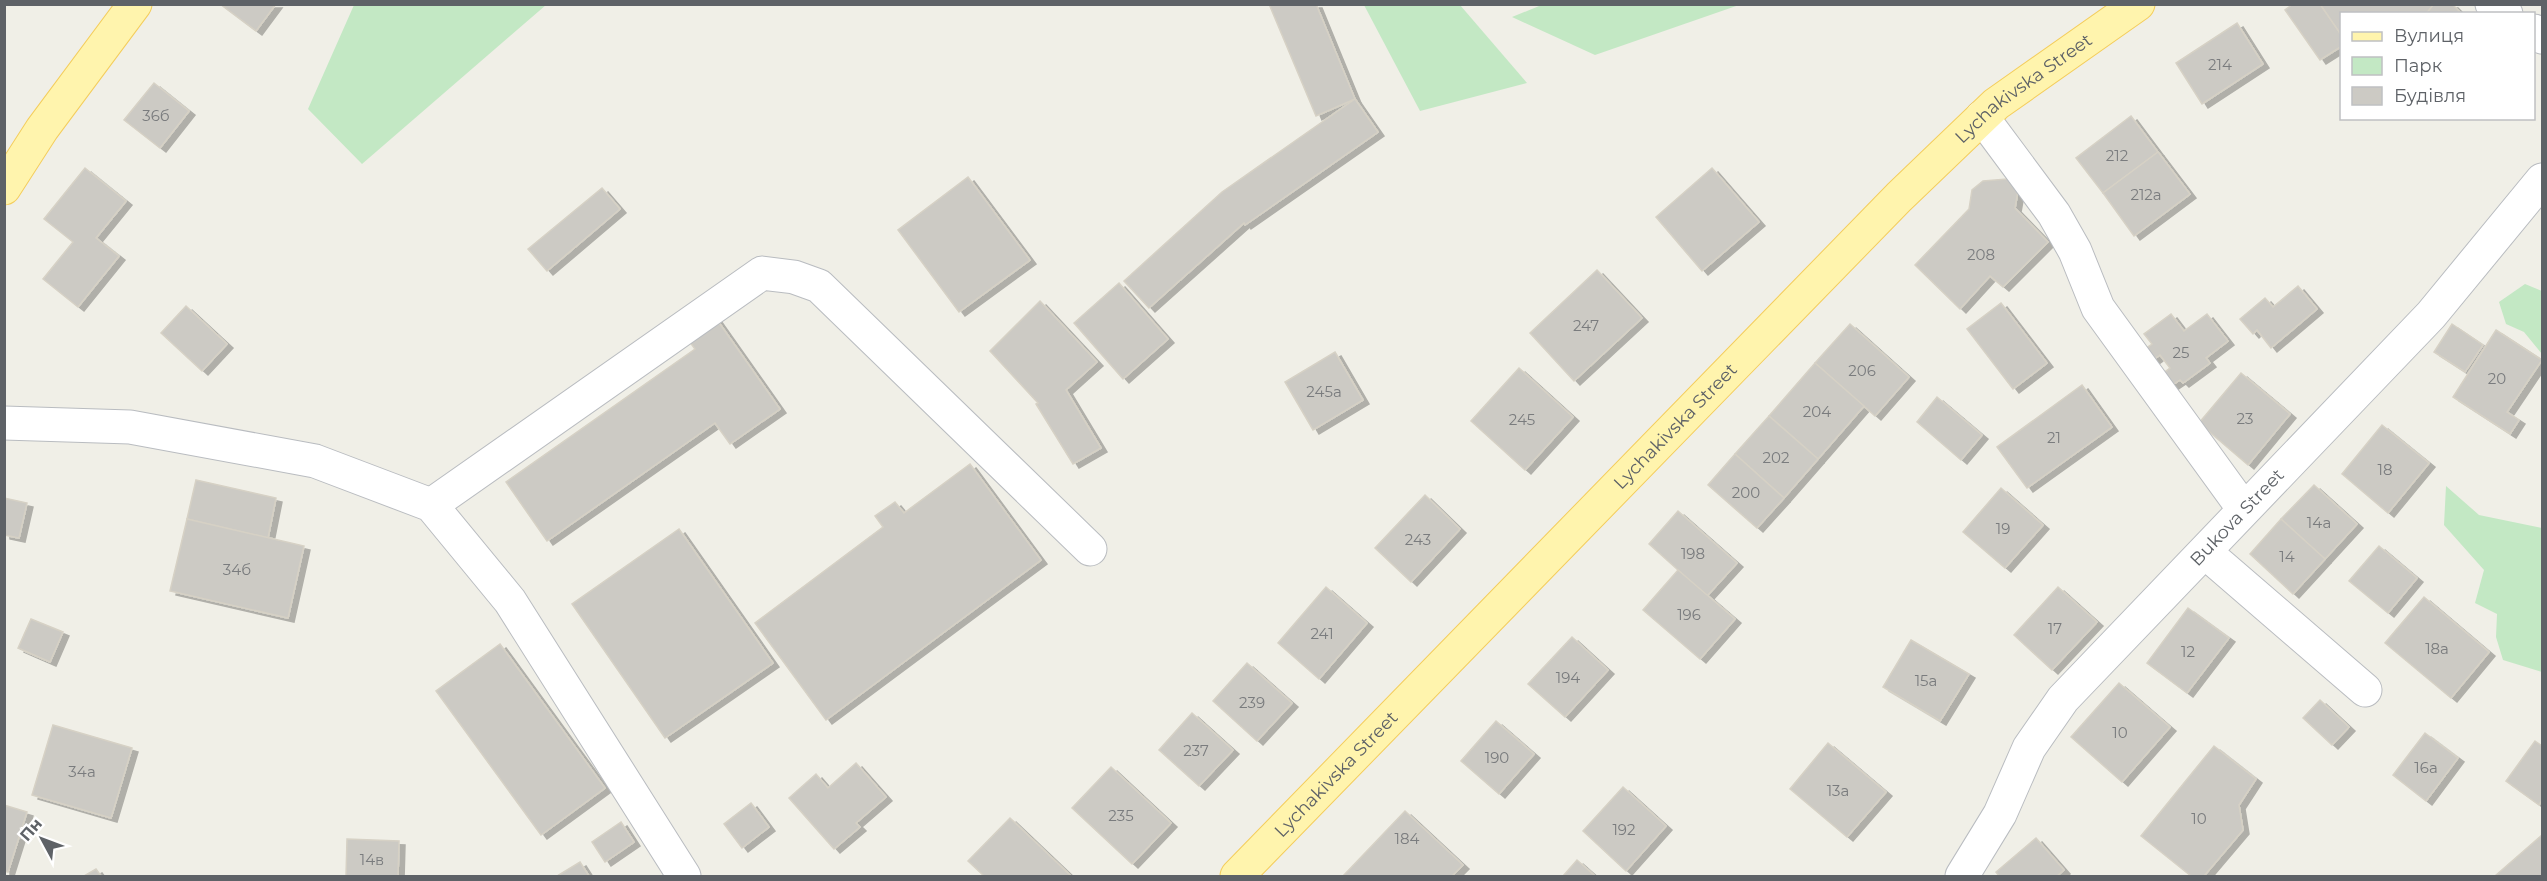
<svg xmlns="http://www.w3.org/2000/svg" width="2547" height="881" viewBox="0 0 2547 881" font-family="Montserrat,sans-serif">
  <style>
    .green { fill: #c3e8c4 }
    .building { fill: #cccac4; stroke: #d6d1c5; stroke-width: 1.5; filter: url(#shadow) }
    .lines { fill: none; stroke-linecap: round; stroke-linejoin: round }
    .minor-casing { stroke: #b9bcc0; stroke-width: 35 }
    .major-casing { stroke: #f4cd5c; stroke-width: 35 }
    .minor { stroke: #fff; stroke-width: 33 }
    .major { stroke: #fff4ad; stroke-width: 33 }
    .labels { text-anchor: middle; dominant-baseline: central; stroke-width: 4.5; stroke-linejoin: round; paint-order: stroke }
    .number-label { font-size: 15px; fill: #7a7c7e }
    .street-label { font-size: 18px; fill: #5e6267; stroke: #fff }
  </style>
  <defs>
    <filter id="shadow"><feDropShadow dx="6" dy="4" stdDeviation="0" flood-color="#0004"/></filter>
  </defs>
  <rect width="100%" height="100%" fill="#f0efe7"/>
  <g class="green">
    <path d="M1544,4H1739V5L1595,55L1512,17Z"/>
    <path d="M354,5V4L546,5L362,164L308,109Z"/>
    <path d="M1364,5H1460L1527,83L1420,111Z"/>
    <path d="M2525,284L2542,291V354L2524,332L2506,324L2499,302Z"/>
    <path d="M2446,486L2479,515L2542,528V672L2503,660L2496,637L2497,614L2475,603L2484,570L2444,525Z"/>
  </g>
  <g class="building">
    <path d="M220,4H276L256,31Z"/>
    <path d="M1269,4H1316L1355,99L1316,116Z"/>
    <path d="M2293,4H2320L2342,36V46L2320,60L2285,10Z"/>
    <path d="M2320,4H2434L2426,14H2342V36Z"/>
    <path d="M2434,4H2452L2460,12L2426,14Z"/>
    <path d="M2237,23L2263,64L2202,104L2176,63Z"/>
    <path d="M154,83L189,111L160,148L124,120Z"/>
    <path d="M1355,99L1378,132L1245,225L1244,223L1149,308L1124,281L1222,192Z"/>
    <path d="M2131,116L2158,152L2103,193L2076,158Z"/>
    <path d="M2158,152L2190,194L2134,236L2103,193Z"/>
    <path d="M85,168L126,201L96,238L119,256L78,307L43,279L73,242L44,219Z"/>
    <path d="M1712,168L1759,222L1702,271L1656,217Z"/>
    <path d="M968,177L1030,260L959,312L898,230Z"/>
    <path d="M2007,179L2018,191L2015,208L2048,242L2003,287L1990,276L1960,309L1915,265L1969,209L1972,190L1983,181Z"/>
    <path d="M602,188L620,209L547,271L528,249Z"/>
    <path d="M1597,270L1642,318L1574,381L1530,333Z"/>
    <path d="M1119,283L1168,339L1123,379L1074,323Z"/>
    <path d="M2298,286L2317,309L2271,348L2257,330L2253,334L2240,319L2265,298L2273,307Z"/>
    <path d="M1040,301L1097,362L1066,390L1101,448L1073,464L1036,404L1038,403L990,351Z"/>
    <path d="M2001,303L2047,363L2013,389L1967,329Z"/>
    <path d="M186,306L227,344L202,371L161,333Z"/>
    <path d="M2171,314L2184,331L2207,314L2228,341L2206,358L2210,363L2183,383L2180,380L2171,386L2162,374L2170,368L2160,355L2153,360L2145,349L2152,344L2144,334Z"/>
    <path d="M715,317L780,409L730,444L715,423L547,541L506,482L695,349L686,337Z"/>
    <path d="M1850,324L1909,377L1875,416L1815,363Z"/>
    <path d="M2452,324L2483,345L2465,372L2434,352Z"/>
    <path d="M2496,330L2542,360L2507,412L2519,420L2510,434L2453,397Z"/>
    <path d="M1335,352L1363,400L1313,430L1285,382Z"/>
    <path d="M1815,363L1864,406L1818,459L1769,416Z"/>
    <path d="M1519,368L1573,417L1525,470L1471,421Z"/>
    <path d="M2241,373L2290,414L2248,465L2199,423Z"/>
    <path d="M2082,385L2112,427L2027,488L1997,447Z"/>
    <path d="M1937,397L1982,435L1961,460L1917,422Z"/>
    <path d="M1769,416L1818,459L1784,498L1735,454Z"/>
    <path d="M2382,425L2429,463L2388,513L2342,474Z"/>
    <path d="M1735,454L1784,498L1757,528L1708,485Z"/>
    <path d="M970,464L1041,560L826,720L755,623L883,527L875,516L895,502L904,513Z"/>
    <path d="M196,480L276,498L268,538L187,519Z"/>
    <path d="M2314,485L2357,524L2325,559L2281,519Z"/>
    <path d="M2001,488L2043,525L2005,568L1963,532Z"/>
    <path d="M1425,495L1460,529L1411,582L1375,548Z"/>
    <path d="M4,498L27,503L19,538L4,535Z"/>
    <path d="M1678,511L1737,563L1707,596L1649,544Z"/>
    <path d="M187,519L304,546L288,618L170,591Z"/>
    <path d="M2281,519L2325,559L2293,594L2250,554Z"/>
    <path d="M679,529L773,663L665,738L572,604Z"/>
    <path d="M2379,546L2417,578L2388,613L2349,581Z"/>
    <path d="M1678,570L1735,619L1700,659L1643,610Z"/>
    <path d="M1326,587L1367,623L1319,679L1278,643Z"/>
    <path d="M2058,587L2097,622L2052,670L2014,635Z"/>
    <path d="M2424,597L2489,652L2451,698L2385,643Z"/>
    <path d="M2188,608L2229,638L2187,693L2147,663Z"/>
    <path d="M31,619L63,632L50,662L18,648Z"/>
    <path d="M1572,637L1608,670L1565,717L1528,684Z"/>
    <path d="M1911,640L1969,674L1940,721L1883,687Z"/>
    <path d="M500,644L605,788L541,835L436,691Z"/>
    <path d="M1247,663L1292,703L1257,741L1213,701Z"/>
    <path d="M2119,683L2170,727L2122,782L2071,737Z"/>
    <path d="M2320,700L2349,727L2332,745L2303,718Z"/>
    <path d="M1192,713L1233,750L1199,786L1159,750Z"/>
    <path d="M1496,721L1534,754L1499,794L1461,761Z"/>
    <path d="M53,725L132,748L111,818L32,795Z"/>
    <path d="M2425,733L2458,758L2426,801L2393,775Z"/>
    <path d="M2535,741L2542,746V800L2539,805L2506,781Z"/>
    <path d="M1828,743L1886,792L1847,837L1790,789Z"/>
    <path d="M2214,746L2256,779L2239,805L2243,830L2204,876H2191L2141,836Z"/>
    <path d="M856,763L886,797L856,823L860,827L834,849L789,798L816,774L828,788Z"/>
    <path d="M1111,767L1171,823L1132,864L1072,808Z"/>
    <path d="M1623,787L1666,826L1626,871L1583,831Z"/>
    <path d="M751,803L769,827L742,848L724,824Z"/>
    <path d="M4,805L27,812L8,872L4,871Z"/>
    <path d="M1405,811L1463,865L1452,876H1343Z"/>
    <path d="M1010,818L1071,876H984L968,861Z"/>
    <path d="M621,822L634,842L605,862L592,842Z"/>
    <path d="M2542,835V876H2495Z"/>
    <path d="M2036,838L2064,870L2057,876H1999L1996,872Z"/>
    <path d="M347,839L399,841L398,876H346Z"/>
    <path d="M1577,860L1595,876H1563Z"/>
    <path d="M580,862L589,876H557Z"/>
    <path d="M96,869L101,876H84Z"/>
  </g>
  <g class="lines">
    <defs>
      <g id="minor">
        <path d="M2492,4L2506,14"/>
        <path d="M2534,31L2542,37"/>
        <path d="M1982,117L2054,214L2075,251L2098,308L2243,508"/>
        <path d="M4,423L130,427L315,461L431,505L510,601L684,876"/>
        <path d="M431,505L762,273L794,277L819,286L1090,549"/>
        <path d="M2205,552L2365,690"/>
        <path id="s1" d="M1962,876L2000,814L2029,748L2063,699L2431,315L2542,180"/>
      </g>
      <g id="major">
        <path d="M4,188L42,129L135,4"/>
        <path id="s2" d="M1237,876L1899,197L1996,104L2138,4"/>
      </g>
    </defs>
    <use href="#minor" class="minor-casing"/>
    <use href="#major" class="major-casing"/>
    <use href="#minor" class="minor"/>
    <use href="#major" class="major"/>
  </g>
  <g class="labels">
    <g class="number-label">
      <text x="2220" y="64">214</text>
      <text x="156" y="115">36б</text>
      <text x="2117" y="155">212</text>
      <text x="2146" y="194">212а</text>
      <text x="1981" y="254">208</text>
      <text x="1586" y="325">247</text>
      <text x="2181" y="352">25</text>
      <text x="1862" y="370">206</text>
      <text x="2497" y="378">20</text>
      <text x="1324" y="391">245а</text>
      <text x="1817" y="411">204</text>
      <text x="2245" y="418">23</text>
      <text x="1522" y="419">245</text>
      <text x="2054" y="437">21</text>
      <text x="1776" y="457">202</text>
      <text x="2385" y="469">18</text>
      <text x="1746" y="492">200</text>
      <text x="2319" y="522">14а</text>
      <text x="2003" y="528">19</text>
      <text x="1418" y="539">243</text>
      <text x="1693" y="553">198</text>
      <text x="2287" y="556">14</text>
      <text x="237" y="569">34б</text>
      <text x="1689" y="614">196</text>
      <text x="2055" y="628">17</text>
      <text x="1322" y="633">241</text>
      <text x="2437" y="648">18а</text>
      <text x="2188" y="651">12</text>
      <text x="1568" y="677">194</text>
      <text x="1926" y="680">15а</text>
      <text x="1252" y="702">239</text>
      <text x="2120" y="732">10</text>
      <text x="1196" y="750">237</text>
      <text x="1497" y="757">190</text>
      <text x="2426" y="767">16а</text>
      <text x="82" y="771">34а</text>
      <text x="1838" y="790">13а</text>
      <text x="1121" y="815">235</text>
      <text x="2199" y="818">10</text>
      <text x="1624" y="829">192</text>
      <text x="1407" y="838">184</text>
      <text x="372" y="859">14в</text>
    </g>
    <g class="street-label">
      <text stroke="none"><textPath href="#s2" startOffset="1114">Lychakivska Street</textPath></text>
      <text stroke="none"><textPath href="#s2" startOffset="628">Lychakivska Street</textPath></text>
      <text stroke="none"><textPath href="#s1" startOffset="456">Bukova Street</textPath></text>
      <text stroke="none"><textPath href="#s2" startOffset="142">Lychakivska Street</textPath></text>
    </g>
  </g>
  <rect width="2547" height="881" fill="none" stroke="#5e6267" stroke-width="12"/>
  <rect x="2340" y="12" width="195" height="108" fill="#ffffff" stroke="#bfc0c2" stroke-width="1.5"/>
  <rect x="2352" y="32" width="30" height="9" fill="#fff4ad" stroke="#bfc0c2" stroke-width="1.5"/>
  <text x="2394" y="42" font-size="18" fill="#5e6267">Вулиця</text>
  <rect x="2352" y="57" width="30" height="18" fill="#c3e8c4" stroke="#bfc0c2" stroke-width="1.5"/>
  <text x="2394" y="72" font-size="18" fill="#5e6267">Парк</text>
  <rect x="2352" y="87" width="30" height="18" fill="#cccac4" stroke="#bfc0c2" stroke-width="1.5"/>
  <text x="2394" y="102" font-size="18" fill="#5e6267">Будівля</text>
  <g transform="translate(42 839) rotate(311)" stroke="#ffffff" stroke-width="4.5" paint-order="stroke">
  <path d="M0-4.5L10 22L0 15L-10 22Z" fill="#5e6267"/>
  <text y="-9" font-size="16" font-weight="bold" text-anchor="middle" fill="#5e6267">Пн</text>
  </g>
</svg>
